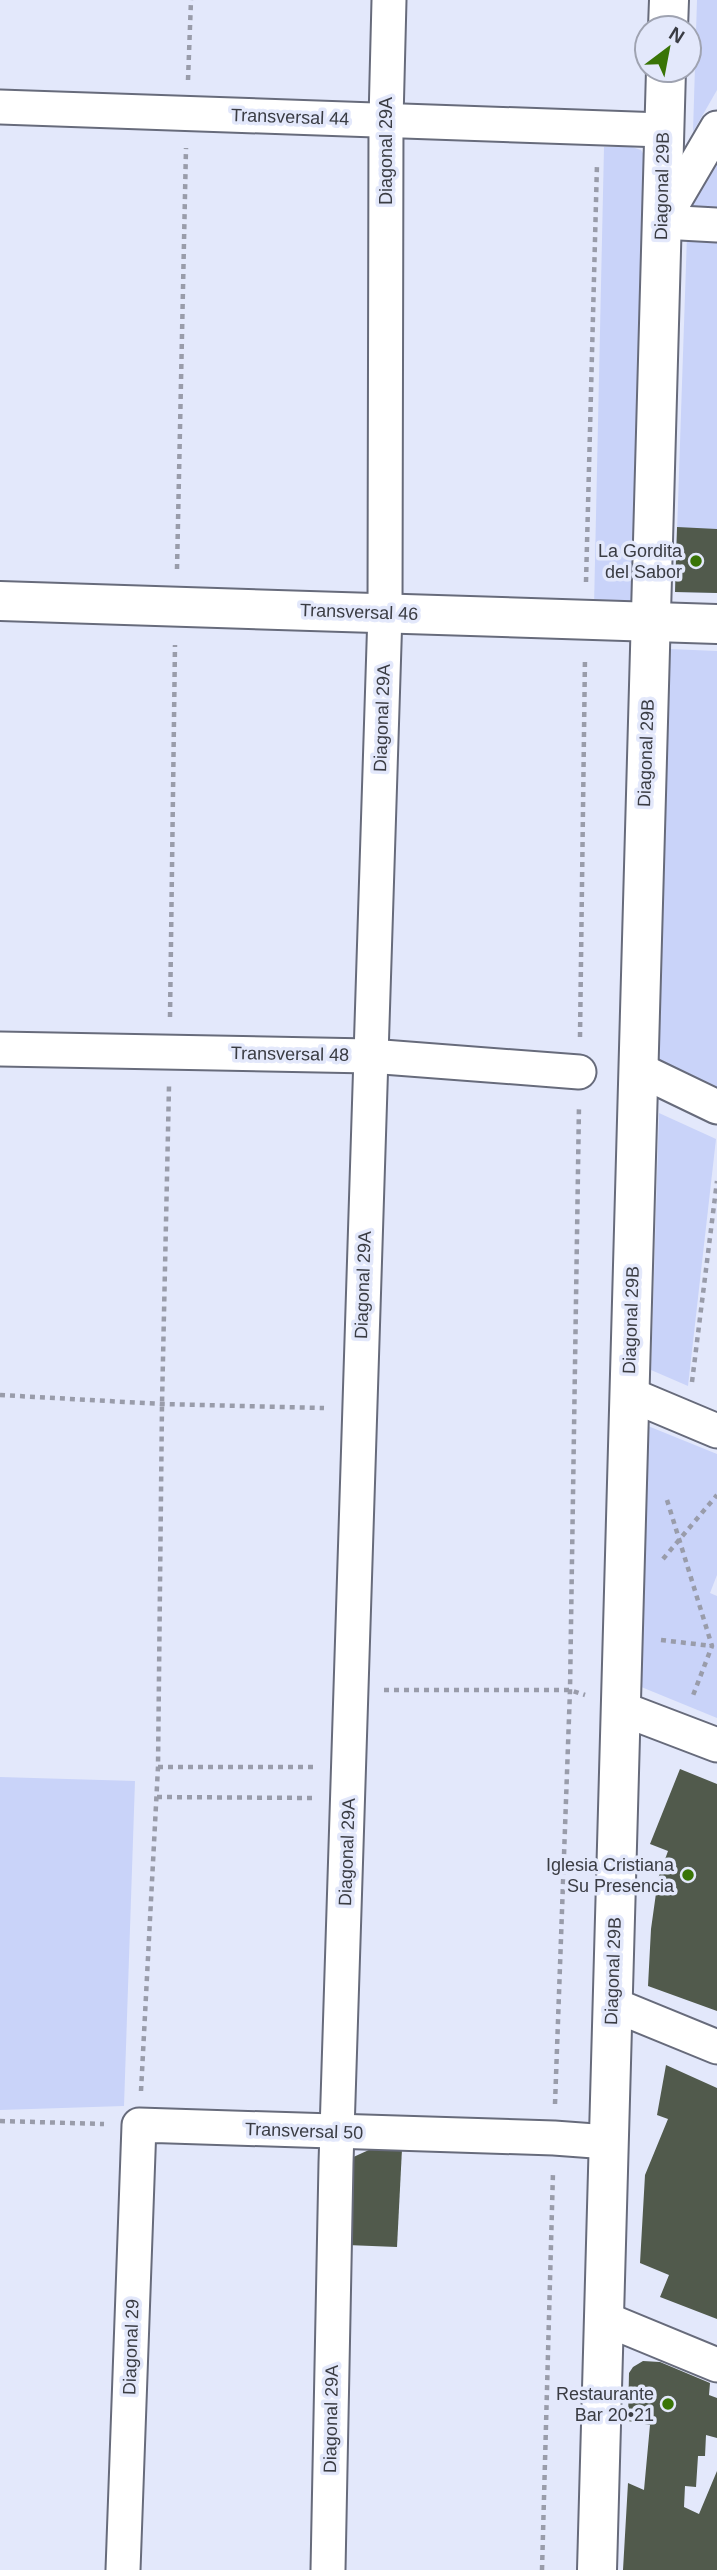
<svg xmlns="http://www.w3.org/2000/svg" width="717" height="2570" viewBox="0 0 717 2570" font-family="Helvetica,sans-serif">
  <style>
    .green { fill: #c9d3f9 }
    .building { fill: #515a4c }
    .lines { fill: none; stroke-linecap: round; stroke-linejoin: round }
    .minor-casing { stroke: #676b7b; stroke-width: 37 }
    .tertiary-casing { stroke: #676b7b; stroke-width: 42 }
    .path { stroke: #999caa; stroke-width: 4.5; stroke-dasharray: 5 5; stroke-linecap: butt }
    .minor { stroke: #fff; stroke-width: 33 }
    .tertiary { stroke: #fff; stroke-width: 38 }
    .poi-dot { fill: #397406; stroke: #e3e8fb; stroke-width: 2.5 }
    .labels { text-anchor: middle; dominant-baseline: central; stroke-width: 7; stroke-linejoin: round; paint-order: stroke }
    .street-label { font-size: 18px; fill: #3a3c43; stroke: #e3e8fb }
    .poi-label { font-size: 18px; fill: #3a3c43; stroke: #e3e8fb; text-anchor: end }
  </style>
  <rect width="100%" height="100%" fill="#e3e8fb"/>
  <g class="green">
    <path d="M697,0H717V90L693,132Z"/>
    <path d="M604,147H632L641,150L647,160L634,596L629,605L594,607Z"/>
    <path d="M717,162V207L691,206Z"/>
    <path d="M687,235L717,236V593L675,592Z"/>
    <path d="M669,649L717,651V1090L656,1063Z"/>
    <path d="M659,1113L716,1139L688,1386L651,1370Z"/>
    <path d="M643,1424L717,1454V1575L710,1593L717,1596V1718L634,1684Z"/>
    <path d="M0,1777L135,1781L124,2106L0,2110Z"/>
  </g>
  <g class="building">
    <path d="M677,527L717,529V593L675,592Z"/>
    <path d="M680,1769L717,1784V2011L648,1986L651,1929L658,1879L668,1851L650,1844Z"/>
    <path d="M666,2065L717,2088V2319L660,2297L669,2275L640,2263L645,2175L668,2119L657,2115Z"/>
    <path d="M371,2149H402L397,2247L347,2245L349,2159Z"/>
    <path d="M643,2361L660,2362L710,2383L709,2395L717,2398V2438L706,2435L705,2456H698L696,2487L685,2486L684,2507L699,2514L717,2471V2570H623L628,2483L644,2490L650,2425L628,2421L629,2373L633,2367Z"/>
  </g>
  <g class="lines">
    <defs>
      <g id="minor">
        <path d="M0,107L663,130"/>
        <path d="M717,128L662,222L717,225"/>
        <path d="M0,1049L370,1056L579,1072"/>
        <path d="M638,1069L717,1107"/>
        <path d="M629,1394L717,1431"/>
        <path d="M620,1708L717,1745"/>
        <path d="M612,2004L717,2047"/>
        <path d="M603,2318L717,2365"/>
        <path d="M123,2570L139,2125L554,2138L608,2142"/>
        <path d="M328,2570L336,2163L385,613L386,120L389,0"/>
      </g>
      <g id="tertiary">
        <path d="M668,28L669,0"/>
        <path d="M0,601L717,624"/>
        <path d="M597,2570L666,70"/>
      </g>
    </defs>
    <use href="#minor" class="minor-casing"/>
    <use href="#tertiary" class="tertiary-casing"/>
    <g class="path">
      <path d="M188,80L191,0"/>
      <path d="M177,569L186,148"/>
      <path d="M586,582L597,164"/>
      <path d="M170,1017L175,645"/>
      <path d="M580,1037L585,657"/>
      <path d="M692,1382L717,1181"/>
      <path d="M0,1395L162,1404L324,1408"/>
      <path d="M667,1500L712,1646L692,1698"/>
      <path d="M663,1559L717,1495"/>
      <path d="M661,1640L712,1646"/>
      <path d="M384,1690H570L585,1695"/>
      <path d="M158,1767H315"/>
      <path d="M157,1797L313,1798"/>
      <path d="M141,2091L158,1767L162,1404L169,1086"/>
      <path d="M555,2104L570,1690L579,1105"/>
      <path d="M0,2121L104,2124"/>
      <path d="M542,2570L553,2172"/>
    </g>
    <use href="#minor" class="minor"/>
    <use href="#tertiary" class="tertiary"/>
  </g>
  <g class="poi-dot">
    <circle cx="696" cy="561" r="7"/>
    <circle cx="688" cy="1875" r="7"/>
    <circle cx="668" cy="2404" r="7"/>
  </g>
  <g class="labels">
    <g class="street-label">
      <text transform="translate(290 117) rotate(2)">Transversal 44</text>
      <text transform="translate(386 151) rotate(-90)">Diagonal 29A</text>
      <text transform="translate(662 186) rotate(-89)">Diagonal 29B</text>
      <text transform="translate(359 612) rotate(2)">Transversal 46</text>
      <text transform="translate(382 718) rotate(-88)">Diagonal 29A</text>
      <text transform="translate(646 753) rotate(-88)">Diagonal 29B</text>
      <text transform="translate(290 1054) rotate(1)">Transversal 48</text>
      <text transform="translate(363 1285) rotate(-88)">Diagonal 29A</text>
      <text transform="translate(631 1320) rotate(-88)">Diagonal 29B</text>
      <text transform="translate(347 1852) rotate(-88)">Diagonal 29A</text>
      <text transform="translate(613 1971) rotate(-88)">Diagonal 29B</text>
      <text transform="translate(304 2131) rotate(2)">Transversal 50</text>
      <text transform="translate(131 2347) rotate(-88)">Diagonal 29</text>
      <text transform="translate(331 2419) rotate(-89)">Diagonal 29A</text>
    </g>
    <g class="poi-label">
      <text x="682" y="551">La Gordita<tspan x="682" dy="21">del Sabor</tspan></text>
      <text x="674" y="1865">Iglesia Cristiana<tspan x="674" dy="21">Su Presencia</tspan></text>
      <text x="654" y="2394">Restaurante<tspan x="654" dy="21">Bar 20•21</tspan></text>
    </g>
  </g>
  <g transform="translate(668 49) rotate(32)"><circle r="33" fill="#e3e8fb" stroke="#9fa3b1" stroke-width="2"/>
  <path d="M0-5L12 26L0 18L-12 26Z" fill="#397406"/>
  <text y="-10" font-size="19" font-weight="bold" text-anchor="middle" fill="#3a3c43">N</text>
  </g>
</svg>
